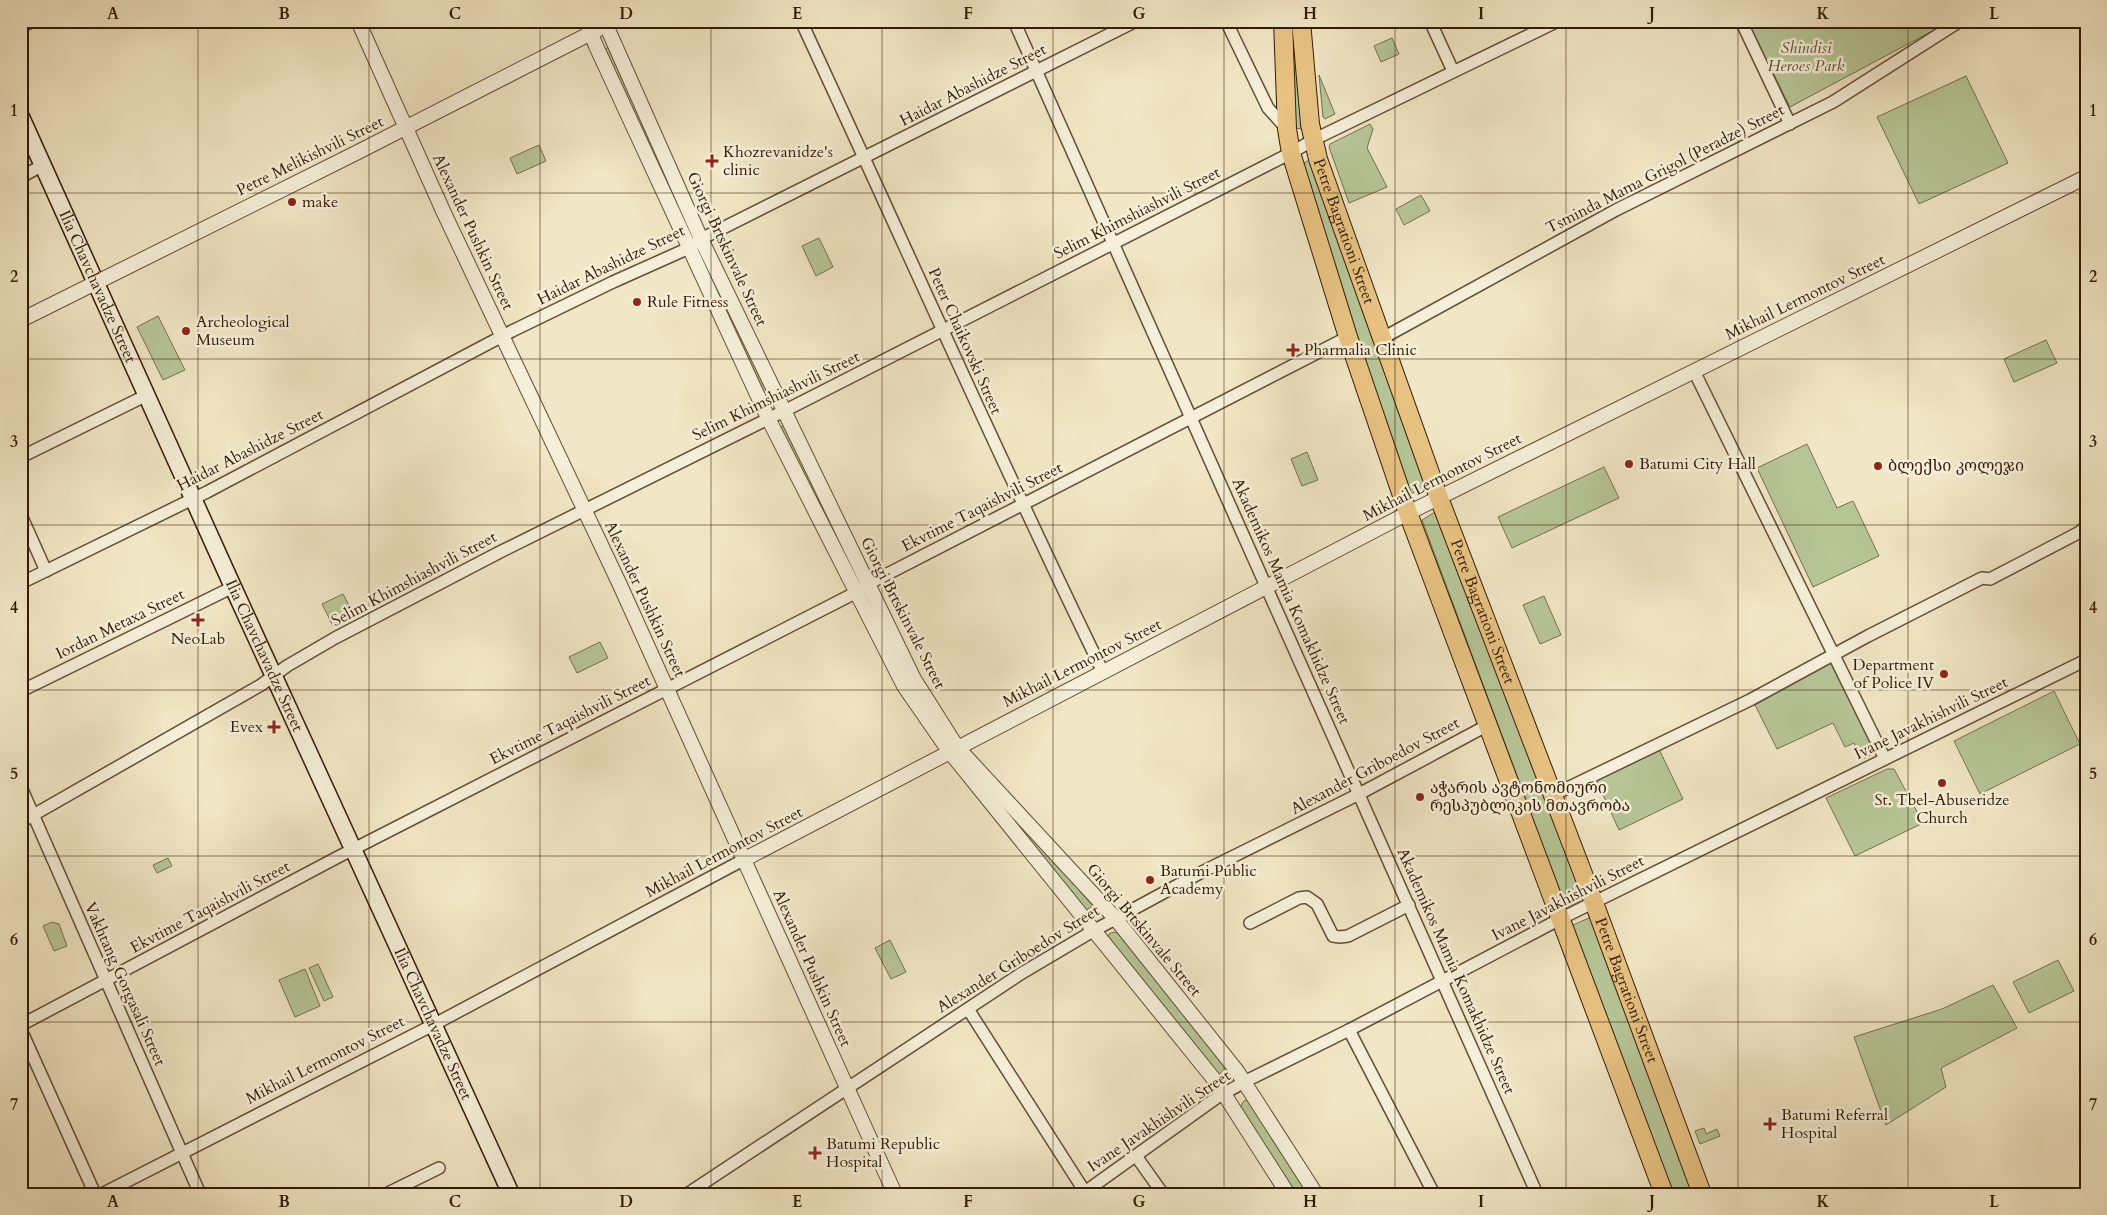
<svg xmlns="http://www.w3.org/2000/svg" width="2107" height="1215" viewBox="0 0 2107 1215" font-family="Cardo,'Noto Serif Georgian',serif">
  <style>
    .green { fill: #b7c697; stroke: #75704d }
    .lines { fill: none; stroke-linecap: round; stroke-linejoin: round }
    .minor-casing { stroke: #624d34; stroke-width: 14 }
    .tertiary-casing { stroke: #624d34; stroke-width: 16 }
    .secondary-casing { stroke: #331a03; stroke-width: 19 }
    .primary-casing { stroke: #331a03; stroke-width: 20 }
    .minor { stroke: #f6efd9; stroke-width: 11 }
    .tertiary { stroke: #f6efd9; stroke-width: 14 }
    .secondary { stroke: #f6efd9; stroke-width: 16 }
    .primary { stroke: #e8c382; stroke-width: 18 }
    .grid { fill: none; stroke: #331a03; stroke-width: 1; stroke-opacity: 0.55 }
    .poi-dot { fill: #8f2418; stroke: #f6efd9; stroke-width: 2 }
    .labels { text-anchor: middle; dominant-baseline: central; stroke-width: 5; stroke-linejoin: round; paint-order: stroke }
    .park-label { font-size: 16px; font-style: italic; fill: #5b4e2f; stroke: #f6efd9 }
    .street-label { font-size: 16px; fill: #331a03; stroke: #f6efd9 }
    .poi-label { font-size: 16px; fill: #331a03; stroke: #f6efd9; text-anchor: start }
    .neatline { fill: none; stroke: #331a03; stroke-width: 2 }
    .grid-label { font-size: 16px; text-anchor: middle; font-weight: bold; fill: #331a03 }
  </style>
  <rect width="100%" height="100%" fill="#f1e6c5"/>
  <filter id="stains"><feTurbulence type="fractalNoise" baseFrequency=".004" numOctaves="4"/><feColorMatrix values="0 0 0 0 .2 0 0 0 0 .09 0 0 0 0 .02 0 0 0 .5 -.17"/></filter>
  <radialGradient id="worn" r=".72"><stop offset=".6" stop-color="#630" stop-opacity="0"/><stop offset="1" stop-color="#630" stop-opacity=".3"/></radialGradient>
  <g class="green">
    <path d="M1292,21H1295L1304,128L1302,129L1295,128Z"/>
    <path d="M1747,21H1951L1790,107Z"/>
    <path d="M1392,38L1399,54L1381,62L1374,46Z"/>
    <path d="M610,47L685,222L689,224L692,231L689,234L604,49Z"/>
    <path d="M1319,75L1335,114L1325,119L1323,117Z"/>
    <path d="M1966,76L2008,163L1919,204L1877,117Z"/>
    <path d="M1370,124L1373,129L1367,148L1387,187L1349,203L1329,147L1330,144Z"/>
    <path d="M539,145L546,161L517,174L510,158Z"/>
    <path d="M1311,159L1431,486L1410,494L1302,171L1304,163Z"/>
    <path d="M1421,195L1430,211L1404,225L1396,209Z"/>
    <path d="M819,238L833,267L816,276L802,246Z"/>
    <path d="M704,258L771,400L766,402L699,260Z"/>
    <path d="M158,316L185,370L163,380L137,327Z"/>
    <path d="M2046,340L2057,363L2014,382L2004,359Z"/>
    <path d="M784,426L787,427L858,576L853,578L779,428Z"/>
    <path d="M1807,444L1837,508L1853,501L1879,556L1813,587L1757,468Z"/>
    <path d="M1307,452L1318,480L1302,486L1291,459Z"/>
    <path d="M1604,467L1619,498L1512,548L1498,517Z"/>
    <path d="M1435,512L1439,514L1581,894L1580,901L1568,907L1563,900L1422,520Z"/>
    <path d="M343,594L354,615L333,626L322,604Z"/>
    <path d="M1544,596L1561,635L1540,644L1523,605Z"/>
    <path d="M600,642L608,658L577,673L569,657Z"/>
    <path d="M1831,663L1876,752L1861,760L1854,743L1845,747L1833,723L1777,749L1755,705Z"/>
    <path d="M2054,691L2080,744L1980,794L1954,741Z"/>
    <path d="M1657,745L1683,799L1619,830L1594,775Z"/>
    <path d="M969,764L1093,906L1086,910L966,766Z"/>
    <path d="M1887,769H1894L1923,823L1855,856L1826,798Z"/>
    <path d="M168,858L172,866L157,873L153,865Z"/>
    <path d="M1589,918L1594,922L1695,1194H1671L1573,929V925Z"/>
    <path d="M52,922L59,924L67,946L54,951L43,926Z"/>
    <path d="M1114,932L1118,933L1177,1003L1227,1067L1218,1075L1108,941L1109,934Z"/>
    <path d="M890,940L906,972L891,979L875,948Z"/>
    <path d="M2058,960L2074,991L2029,1013L2013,982Z"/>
    <path d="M318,964L333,997L324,1001L309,968Z"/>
    <path d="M305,969L320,1006L295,1017L279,980Z"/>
    <path d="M1993,985L2017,1028L1941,1068L1946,1087L1886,1125L1854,1037L1942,1009Z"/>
    <path d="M1251,1099L1311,1194H1295L1241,1108C1242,1101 1244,1100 1251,1099Z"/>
    <path d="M1704,1128L1706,1134L1717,1129L1720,1136L1700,1144L1695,1131Z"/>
  </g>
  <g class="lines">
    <defs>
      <g id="minor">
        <path d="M801,21C902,238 998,457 1103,672"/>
        <path d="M1014,21L1537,1194"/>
        <path d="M1226,21L1268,108L1287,129"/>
        <path d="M1430,21L1453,71"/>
        <path d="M1741,21L1790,124"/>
        <path d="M21,27L33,21"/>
        <path d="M21,177L43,165"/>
        <path d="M1381,339L1616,210L1833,102L1960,21"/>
        <path d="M1694,371L1885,759"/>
        <path d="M21,457L147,395"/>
        <path d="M21,515L46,571"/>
        <path d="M21,583L207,492L512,331L613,282L689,248L701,239L1136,21"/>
        <path d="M21,691L233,587"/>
        <path d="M21,787L200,1194"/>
        <path d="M1553,795L1750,700L1868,636L1982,578L1990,579L2080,532L2086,526"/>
        <path d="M21,822L261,685L287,666L335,638L500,552L792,407L1291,153L1313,140L1558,21"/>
        <path d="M1250,923L1299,898L1307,897L1317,904L1333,936L1340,937L1348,936L1409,905"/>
        <path d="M968,1009L1085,1192"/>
        <path d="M21,1025L338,857L855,593L868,584L1348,337"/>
        <path d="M21,1030L95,1194"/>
        <path d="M1349,1030L1434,1194"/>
        <path d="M1136,1156L1163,1194"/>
        <path d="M102,1194L433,1025L745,859"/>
        <path d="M386,1194L439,1168"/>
        <path d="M687,1194L1022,973L1093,931L1200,873L1359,794L1488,725"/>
        <path d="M1082,1194L1219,1096L1250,1079L1349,1030L1562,918L2086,660"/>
      </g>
      <g id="tertiary">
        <path d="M358,21L444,213L620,585L895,1194"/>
        <path d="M586,21L596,46L768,418L904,686L949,751L1217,1083L1288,1194"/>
        <path d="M606,25L701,239L914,679L957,747L1115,918L1237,1071L1316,1194"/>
        <path d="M21,320L356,153L597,30"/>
        <path d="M745,859L1408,513L2086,177"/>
      </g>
      <g id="secondary">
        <path id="s1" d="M21,117L233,587L511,1194"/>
      </g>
      <g id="primary">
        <path d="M1283,21L1287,129L1291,153L1348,337L1408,513L1664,1194"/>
        <path id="s2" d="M1301,21L1310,124L1318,159L1439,498L1590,892L1702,1194"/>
      </g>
    </defs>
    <use href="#minor" class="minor-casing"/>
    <use href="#tertiary" class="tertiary-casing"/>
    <use href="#secondary" class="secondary-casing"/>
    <use href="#primary" class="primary-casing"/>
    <use href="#minor" class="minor"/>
    <use href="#tertiary" class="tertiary"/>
    <use href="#secondary" class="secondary"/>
    <use href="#primary" class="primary"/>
  </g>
  <path class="grid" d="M198,21V1194M369,21V1194M540,21V1194M711,21V1194M882,21V1194M1053,21V1194M1224,21V1194M1395,21V1194M1566,21V1194M1738,21V1194M1908,21V1194M21,193H2086M21,359H2086M21,525H2086M21,690H2086M21,856H2086M21,1022H2086"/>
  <g class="poi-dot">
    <path d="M709.5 153.5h5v5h5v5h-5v5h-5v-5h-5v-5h5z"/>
    <circle cx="292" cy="202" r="5"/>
    <circle cx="637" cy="302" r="5"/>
    <circle cx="186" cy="331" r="5"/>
    <path d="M1290.5 342.5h5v5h5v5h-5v5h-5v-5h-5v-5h5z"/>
    <circle cx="1629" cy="464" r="5"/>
    <circle cx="1878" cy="466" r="5"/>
    <path d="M195.5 612.5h5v5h5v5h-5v5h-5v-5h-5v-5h5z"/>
    <circle cx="1944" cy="674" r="5"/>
    <path d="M271.5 719.5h5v5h5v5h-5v5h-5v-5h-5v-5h5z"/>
    <circle cx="1942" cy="783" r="5"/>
    <circle cx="1420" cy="797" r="5"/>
    <circle cx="1150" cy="880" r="5"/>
    <path d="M1767.5 1116.5h5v5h5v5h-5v5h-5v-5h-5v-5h5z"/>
    <path d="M812.5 1145.5h5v5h5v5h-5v5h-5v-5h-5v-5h5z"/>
  </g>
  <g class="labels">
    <g class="park-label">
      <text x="1806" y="48">Shindisi<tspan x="1806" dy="18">Heroes Park</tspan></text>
    </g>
    <g class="street-label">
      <text transform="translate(973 85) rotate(-27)">Haidar Abashidze Street</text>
      <text transform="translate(310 156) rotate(-26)">Petre Melikishvili Street</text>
      <text transform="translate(1665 169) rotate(-27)">Tsminda Mama Grigol (Peradze) Street</text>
      <text transform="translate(1137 213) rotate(-27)">Selim Khimshiashvili Street</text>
      <text transform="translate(473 232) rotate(65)">Alexander Pushkin Street</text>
      <text stroke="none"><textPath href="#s2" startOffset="216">Petre Bagrationi Street</textPath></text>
      <text transform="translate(727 249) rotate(65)">Giorgi Brtskinvale Street</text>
      <text transform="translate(611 265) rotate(-26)">Haidar Abashidze Street</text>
      <text stroke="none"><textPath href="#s1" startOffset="186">Ilia Chavchavadze Street</textPath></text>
      <text transform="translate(1805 297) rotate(-26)">Mikhail Lermontov Street</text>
      <text transform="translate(965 341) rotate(66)">Peter Chaikovski Street</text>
      <text transform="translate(776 396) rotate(-26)">Selim Khimshiashvili Street</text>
      <text transform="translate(250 450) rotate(-27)">Haidar Abashidze Street</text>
      <text transform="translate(1442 477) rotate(-27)">Mikhail Lermontov Street</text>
      <text transform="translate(982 507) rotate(-27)">Ekvtime Taqaishvili Street</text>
      <text transform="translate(414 579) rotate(-28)">Selim Khimshiashvili Street</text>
      <text transform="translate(645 599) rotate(65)">Alexander Pushkin Street</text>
      <text transform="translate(1291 601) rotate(66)">Akademikos Mamia Komakhidze Street</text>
      <text stroke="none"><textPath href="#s2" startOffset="621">Petre Bagrationi Street</textPath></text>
      <text transform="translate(903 613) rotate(63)">Giorgi Brtskinvale Street</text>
      <text transform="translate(120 624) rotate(-26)">Iordan Metaxa Street</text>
      <text stroke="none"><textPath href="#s1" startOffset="591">Ilia Chavchavadze Street</textPath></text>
      <text transform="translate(1082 663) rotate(-27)">Mikhail Lermontov Street</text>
      <text transform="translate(1931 718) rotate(-26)">Ivane Javakhishvili Street</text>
      <text transform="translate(570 720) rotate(-27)">Ekvtime Taqaishvili Street</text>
      <text transform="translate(1375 766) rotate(-28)">Alexander Griboedov Street</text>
      <text transform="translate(724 852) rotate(-28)">Mikhail Lermontov Street</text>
      <text transform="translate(1568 898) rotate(-27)">Ivane Javakhishvili Street</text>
      <text transform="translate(210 907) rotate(-28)">Ekvtime Taqaishvili Street</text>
      <text transform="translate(1144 930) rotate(50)">Giorgi Brtskinvale Street</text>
      <text transform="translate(1018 959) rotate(-32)">Alexander Griboedov Street</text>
      <text transform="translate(812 968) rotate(66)">Alexander Pushkin Street</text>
      <text transform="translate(1456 971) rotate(66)">Akademikos Mamia Komakhidze Street</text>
      <text transform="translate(125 984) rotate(66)">Vakhtang Gorgasali Street</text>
      <text stroke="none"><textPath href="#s2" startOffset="1026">Petre Bagrationi Street</textPath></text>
      <text stroke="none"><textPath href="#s1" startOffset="996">Ilia Chavchavadze Street</textPath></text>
      <text transform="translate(325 1060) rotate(-27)">Mikhail Lermontov Street</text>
      <text transform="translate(1159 1121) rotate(-34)">Ivane Javakhishvili Street</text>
    </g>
    <g class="poi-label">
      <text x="723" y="152">Khozrevanidze's<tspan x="723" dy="18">clinic</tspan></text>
      <text x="302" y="202">make</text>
      <text x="647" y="302">Rule Fitness</text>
      <text x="196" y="322">Archeological<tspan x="196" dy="18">Museum</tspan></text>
      <text x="1304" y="350">Pharmalia Clinic</text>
      <text x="1639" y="464">Batumi City Hall</text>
      <text x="1888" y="466">ბლექსი კოლეჯი</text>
      <text x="198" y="639" text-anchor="middle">NeoLab</text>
      <text x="1934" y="665" text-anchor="end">Department<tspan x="1934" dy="18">of Police IV</tspan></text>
      <text x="263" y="727" text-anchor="end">Evex</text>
      <text x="1430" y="788">აჭარის ავტონომიური<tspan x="1430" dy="18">რესპუბლიკის მთავრობა</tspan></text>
      <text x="1942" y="800" text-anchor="middle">St. Tbel-Abuseridze<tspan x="1942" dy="18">Church</tspan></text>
      <text x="1160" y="871">Batumi Public<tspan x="1160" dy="18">Academy</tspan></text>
      <text x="1781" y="1115">Batumi Referral<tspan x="1781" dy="18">Hospital</tspan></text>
      <text x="826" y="1144">Batumi Republic<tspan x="826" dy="18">Hospital</tspan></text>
    </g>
  </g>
  <rect width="2107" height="1215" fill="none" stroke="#f1e6c5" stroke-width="55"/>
  <rect x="28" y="28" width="2052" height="1160" class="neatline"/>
  <g class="grid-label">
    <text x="113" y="19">A</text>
    <text x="284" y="19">B</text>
    <text x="455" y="19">C</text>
    <text x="626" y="19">D</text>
    <text x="797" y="19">E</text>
    <text x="968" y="19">F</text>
    <text x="1139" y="19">G</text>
    <text x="1310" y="19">H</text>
    <text x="1481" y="19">I</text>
    <text x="1652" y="19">J</text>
    <text x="1823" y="19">K</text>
    <text x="1994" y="19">L</text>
    <text x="14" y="116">1</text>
    <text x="2093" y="116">1</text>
    <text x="14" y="282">2</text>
    <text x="2093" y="282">2</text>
    <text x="14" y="447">3</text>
    <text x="2093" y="447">3</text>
    <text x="14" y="613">4</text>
    <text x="2093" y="613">4</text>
    <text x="14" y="779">5</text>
    <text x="2093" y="779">5</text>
    <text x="14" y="945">6</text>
    <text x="2093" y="945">6</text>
    <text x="14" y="1110">7</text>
    <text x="2093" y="1110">7</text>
    <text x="113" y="1207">A</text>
    <text x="284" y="1207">B</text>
    <text x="455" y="1207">C</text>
    <text x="626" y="1207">D</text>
    <text x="797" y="1207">E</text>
    <text x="968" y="1207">F</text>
    <text x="1139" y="1207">G</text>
    <text x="1310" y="1207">H</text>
    <text x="1481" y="1207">I</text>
    <text x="1652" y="1207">J</text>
    <text x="1823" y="1207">K</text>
    <text x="1994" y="1207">L</text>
  </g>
  <rect width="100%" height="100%" filter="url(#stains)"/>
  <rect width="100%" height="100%" fill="url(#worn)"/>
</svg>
